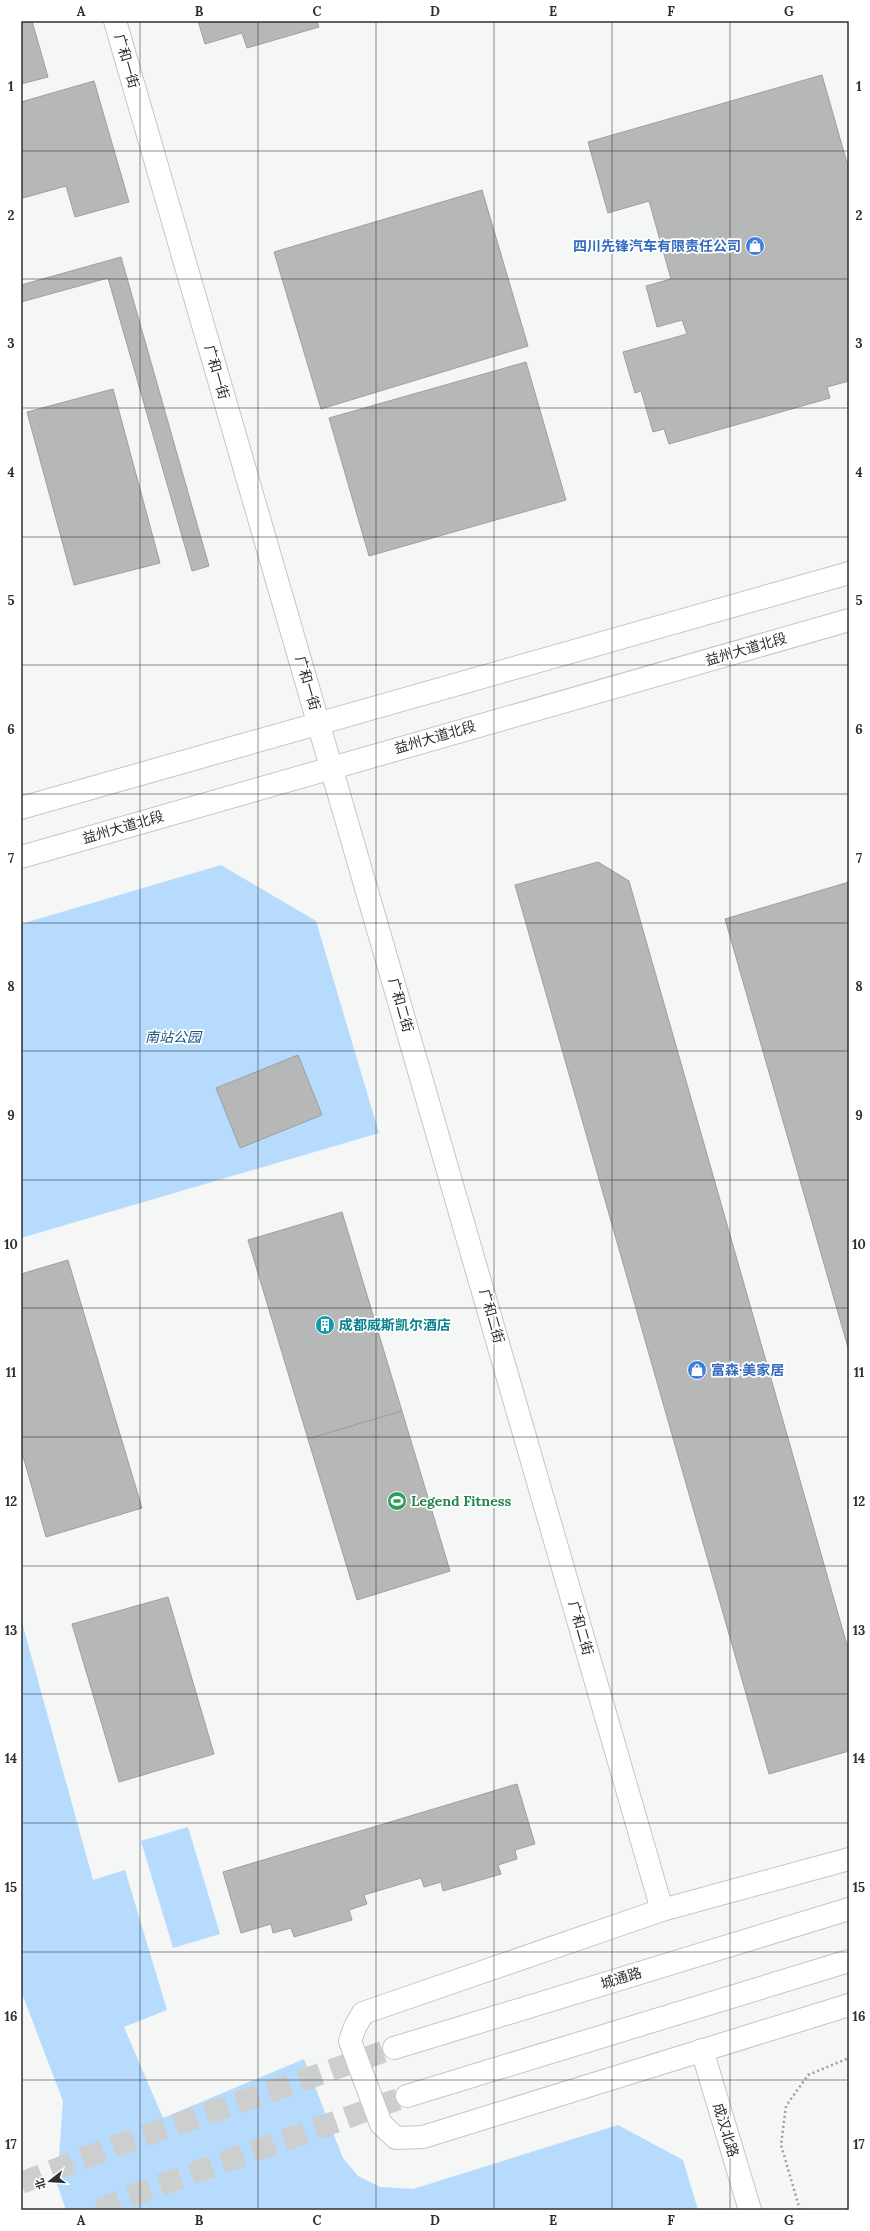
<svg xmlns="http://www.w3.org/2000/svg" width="870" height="2231" viewBox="0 0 870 2231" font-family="Lora,'Noto Sans SC',serif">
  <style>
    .green { fill: #b6dbfc }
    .building { fill: #b6b7b7; stroke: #9e9fa0 }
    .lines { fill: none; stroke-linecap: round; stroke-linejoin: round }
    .secondary-tunnel { stroke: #cdcece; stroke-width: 22; stroke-dasharray: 22 11; stroke-linecap: butt }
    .secondary-casing { stroke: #c5c6c7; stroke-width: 24 }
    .primary-casing { stroke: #c5c6c7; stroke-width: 24 }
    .path { stroke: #9d9e9e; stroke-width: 2.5; stroke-dasharray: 2 3; stroke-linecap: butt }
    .secondary { stroke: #fff; stroke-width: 22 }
    .primary { stroke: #fff; stroke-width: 22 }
    .grid { fill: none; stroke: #2e2f2f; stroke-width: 1; stroke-opacity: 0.55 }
    .labels { text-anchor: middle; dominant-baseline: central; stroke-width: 3.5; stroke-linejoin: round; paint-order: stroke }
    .street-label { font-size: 14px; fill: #2e2f2f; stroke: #fff }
    .shop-label { font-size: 14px; font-weight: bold; fill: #366cbe; stroke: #fff; text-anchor: end }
    .park-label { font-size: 14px; font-style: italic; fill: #175482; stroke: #fff }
    .culture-label { font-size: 14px; font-weight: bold; fill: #0d838f; stroke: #fff; text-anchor: start }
    .leisure-label { font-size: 14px; font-weight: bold; fill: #27864d; stroke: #fff; text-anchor: start }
    .neatline { fill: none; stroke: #2e2f2f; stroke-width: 1.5 }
    .grid-label { font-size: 13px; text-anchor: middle; font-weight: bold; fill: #2e2f2f }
  </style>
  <rect width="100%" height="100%" fill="#f5f6f6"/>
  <g class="green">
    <path d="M221,865L316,921L379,1133L21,1238V924Z"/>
    <path d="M21,1619L93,1880L125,1870L167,2010L124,2027L163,2118L304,2059L343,2158L358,2176L380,2187L413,2189L618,2125L683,2160L698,2210H66L57,2184L63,2101L21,1991Z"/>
    <path d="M188,1827L220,1934L173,1948L141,1841Z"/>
  </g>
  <g class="building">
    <path d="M21,21H32L48,77L21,84Z"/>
    <path d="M198,21H317L319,27L247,48L242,33L205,44Z"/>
    <path d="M822,75L849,170V381L827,387L830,398L669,444L664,429L653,432L641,391L635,393L623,352L687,334L682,320L657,327L646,286L671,279L649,201L608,213L588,142Z"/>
    <path d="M94,81L129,202L75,217L66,186L23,198L21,192V102Z"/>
    <path d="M482,190L528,346L321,409L274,252Z"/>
    <path d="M121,257L209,566L192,571L108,278L21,302V285Z"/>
    <path d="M526,362L566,500L369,556L329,418Z"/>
    <path d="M113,389L160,563L74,585L27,412Z"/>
    <path d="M598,862L629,881L849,1652V1751L769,1774L515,885Z"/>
    <path d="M849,882V1351L725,919Z"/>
    <path d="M298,1055L322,1115L240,1148L216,1088Z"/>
    <path d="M342,1212L402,1411L308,1439L248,1240Z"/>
    <path d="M68,1260L142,1508L46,1537L21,1449V1274Z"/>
    <path d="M402,1411L450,1571L357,1600L308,1439Z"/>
    <path d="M168,1597L214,1754L119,1782L72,1624Z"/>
    <path d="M517,1784L535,1844L515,1850L517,1859L498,1865L501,1874L443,1891L441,1882L424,1887L421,1878L364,1895L367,1904L349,1910L352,1920L294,1937L291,1928L273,1933L271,1924L241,1933L223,1872Z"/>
  </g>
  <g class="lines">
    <g class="secondary-tunnel">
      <path d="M21,2183L107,2149L394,2048"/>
      <path d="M99,2210L144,2191L407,2096"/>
    </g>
    <defs>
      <g id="secondary">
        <path d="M115,21L662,1910"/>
        <path d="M849,1859L662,1910L363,2013L355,2027L350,2041L381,2124L396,2138L423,2137L849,2005"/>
        <path d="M394,2048L849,1909"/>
        <path d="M702,2050L750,2210"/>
        <path d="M407,2096L849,1961"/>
      </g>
      <g id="primary">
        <path d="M21,808L849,573"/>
        <path d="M21,857L849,620"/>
      </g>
    </defs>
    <use href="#secondary" class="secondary-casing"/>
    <use href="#primary" class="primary-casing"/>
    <path class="path" d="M800,2210L781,2145L786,2106L808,2075L849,2058"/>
    <use href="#secondary" class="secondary"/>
    <use href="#primary" class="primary"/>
  </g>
  <path class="grid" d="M140,21V2210M258,21V2210M376,21V2210M494,21V2210M612,21V2210M730,21V2210M21,151H849M21,279H849M21,408H849M21,537H849M21,665H849M21,794H849M21,923H849M21,1051H849M21,1180H849M21,1308H849M21,1437H849M21,1566H849M21,1694H849M21,1823H849M21,1952H849M21,2080H849"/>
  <defs>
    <symbol id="shop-disc" viewBox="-11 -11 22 22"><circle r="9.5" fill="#3f7fe0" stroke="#fff"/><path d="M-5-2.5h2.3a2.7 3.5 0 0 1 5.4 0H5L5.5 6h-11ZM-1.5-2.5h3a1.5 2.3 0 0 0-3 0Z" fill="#fff"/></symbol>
    <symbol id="building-disc" viewBox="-11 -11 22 22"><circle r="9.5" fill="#0f9aa8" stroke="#fff"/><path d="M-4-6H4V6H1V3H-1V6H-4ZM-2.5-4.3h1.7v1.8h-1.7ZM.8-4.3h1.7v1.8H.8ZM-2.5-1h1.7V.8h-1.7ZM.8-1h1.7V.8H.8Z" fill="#fff"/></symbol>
    <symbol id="stadium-disc" viewBox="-11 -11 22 22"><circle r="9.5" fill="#2e9e5b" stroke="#fff"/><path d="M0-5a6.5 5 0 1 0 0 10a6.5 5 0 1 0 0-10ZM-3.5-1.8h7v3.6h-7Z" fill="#fff"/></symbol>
  </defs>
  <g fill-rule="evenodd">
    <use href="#shop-disc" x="744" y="235" width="22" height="22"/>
    <use href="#building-disc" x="314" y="1314" width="22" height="22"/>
    <use href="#shop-disc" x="686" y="1359" width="22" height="22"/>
    <use href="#stadium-disc" x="386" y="1490" width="22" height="22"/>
  </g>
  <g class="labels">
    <g class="street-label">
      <text transform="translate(127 61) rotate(74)">广和一街</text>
      <text transform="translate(217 372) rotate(74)">广和一街</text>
      <text transform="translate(746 649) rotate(-16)">益州大道北段</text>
      <text transform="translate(308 683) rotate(74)">广和一街</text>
      <text transform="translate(435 737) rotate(-16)">益州大道北段</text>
      <text transform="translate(123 827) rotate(-16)">益州大道北段</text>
      <text transform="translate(401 1005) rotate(74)">广和二街</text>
      <text transform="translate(492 1316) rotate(74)">广和二街</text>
      <text transform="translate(581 1628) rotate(74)">广和二街</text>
      <text transform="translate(621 1978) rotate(-17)">城通路</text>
      <text transform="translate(726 2130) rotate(73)">成汉北路</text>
    </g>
    <g class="shop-label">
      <text x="741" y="246">四川先锋汽车有限责任公司</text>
      <text x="711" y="1370" text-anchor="start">富森·美家居</text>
    </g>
    <g class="park-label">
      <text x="173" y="1037">南站公园</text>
    </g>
    <g class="culture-label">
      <text x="339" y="1325">成都威斯凯尔酒店</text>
    </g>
    <g class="leisure-label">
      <text x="411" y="1501">Legend Fitness</text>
    </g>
  </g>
  <rect width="870" height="2231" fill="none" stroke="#ffffff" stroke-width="44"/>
  <g transform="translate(50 2181) rotate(253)" stroke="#ffffff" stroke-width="3" paint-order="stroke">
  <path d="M0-3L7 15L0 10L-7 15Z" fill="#2e2f2f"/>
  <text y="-6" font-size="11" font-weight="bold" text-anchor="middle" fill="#2e2f2f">北</text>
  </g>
  <rect x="22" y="22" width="826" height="2187" class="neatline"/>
  <g class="grid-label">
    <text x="81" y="16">A</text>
    <text x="199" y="16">B</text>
    <text x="317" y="16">C</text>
    <text x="435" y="16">D</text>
    <text x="553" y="16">E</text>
    <text x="671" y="16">F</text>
    <text x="789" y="16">G</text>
    <text x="11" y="91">1</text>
    <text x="859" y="91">1</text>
    <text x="11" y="220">2</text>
    <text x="859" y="220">2</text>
    <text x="11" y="348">3</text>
    <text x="859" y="348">3</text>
    <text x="11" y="477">4</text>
    <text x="859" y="477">4</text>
    <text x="11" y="605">5</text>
    <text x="859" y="605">5</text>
    <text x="11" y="734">6</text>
    <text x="859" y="734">6</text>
    <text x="11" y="863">7</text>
    <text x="859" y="863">7</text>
    <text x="11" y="991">8</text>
    <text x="859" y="991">8</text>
    <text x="11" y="1120">9</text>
    <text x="859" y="1120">9</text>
    <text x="11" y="1249">10</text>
    <text x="859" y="1249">10</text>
    <text x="11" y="1377">11</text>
    <text x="859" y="1377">11</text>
    <text x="11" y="1506">12</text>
    <text x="859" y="1506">12</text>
    <text x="11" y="1635">13</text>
    <text x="859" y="1635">13</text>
    <text x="11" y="1763">14</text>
    <text x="859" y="1763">14</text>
    <text x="11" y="1892">15</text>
    <text x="859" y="1892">15</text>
    <text x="11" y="2021">16</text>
    <text x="859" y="2021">16</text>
    <text x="11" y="2149">17</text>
    <text x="859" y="2149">17</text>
    <text x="81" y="2225">A</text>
    <text x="199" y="2225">B</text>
    <text x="317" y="2225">C</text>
    <text x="435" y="2225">D</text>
    <text x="553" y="2225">E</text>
    <text x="671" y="2225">F</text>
    <text x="789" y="2225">G</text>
  </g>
</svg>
